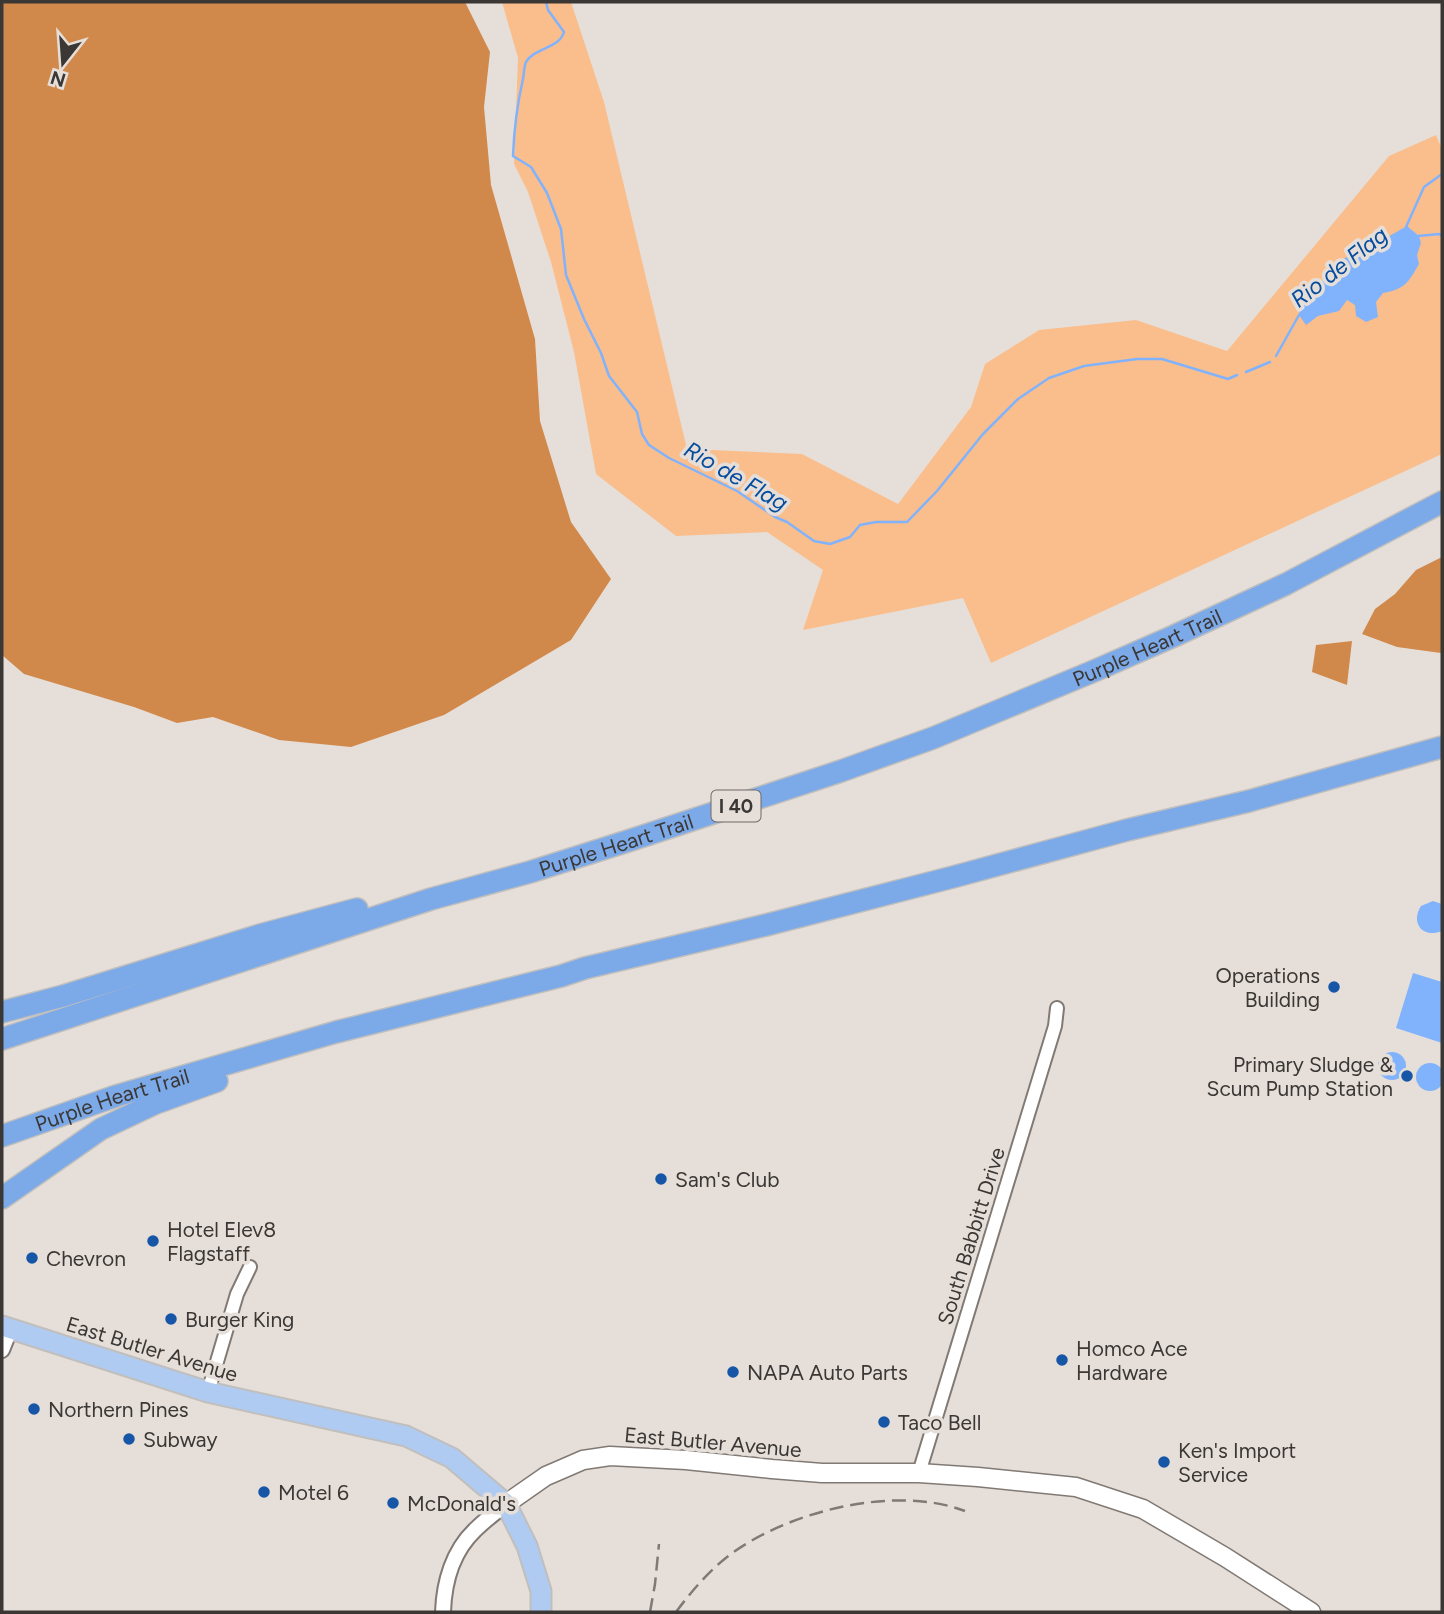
<svg xmlns="http://www.w3.org/2000/svg" width="1444" height="1614" viewBox="0 0 1444 1614" font-family="Figtree,sans-serif">
  <style>
    .green { fill: #fabe8d }
    .forest { fill: #d1894b }
    .water { fill: #80b3fb }
    .lines { fill: none; stroke-linecap: round; stroke-linejoin: round }
    .stream { stroke: #80b3fb; stroke-width: 2.5 }
    .minor-casing { stroke: #807974; stroke-width: 16 }
    .tertiary-casing { stroke: #807974; stroke-width: 18 }
    .secondary-casing { stroke: #807974; stroke-width: 21 }
    .primary-casing { stroke: #c0bfbe; stroke-width: 23 }
    .motorway-casing { stroke: #c0bfbe; stroke-width: 24 }
    .minor { stroke: #fff; stroke-width: 12 }
    .tertiary { stroke: #fff; stroke-width: 14 }
    .secondary { stroke: #fff; stroke-width: 18 }
    .primary { stroke: #b0cbf1; stroke-width: 19 }
    .motorway { stroke: #7ca9e8; stroke-width: 21 }
    .rail { stroke: #7f7a77; stroke-width: 2.5; stroke-dasharray: 14 7; stroke-linecap: butt }
    .poi-dot { fill: #1756a7; stroke: #e6dfd9; stroke-width: 2.5 }
    .labels { text-anchor: middle; dominant-baseline: central; stroke-width: 7; stroke-linejoin: round; paint-order: stroke }
    .shield { fill: #e6dfd9; stroke: #6e6966; stroke-width: 2 }
    .shield-label { font-size: 19px; font-weight: bold; fill: #3a3735 }
    .street-label { font-size: 21px; fill: #3a3735; stroke: #e6dfd9 }
    .poi-label { font-size: 21px; fill: #3a3735; stroke: #e6dfd9; text-anchor: start }
    .water-label { font-size: 23px; font-style: italic; fill: #054c9f; stroke: #e6dfd9 }
  </style>
  <rect width="100%" height="100%" fill="#e6dfd9"/>
  <path class="green" d="M502,2H571L604,102L687,449L802,454L898,504L971,407L985,364L1039,330L1136,320L1227,351L1389,156L1436,135L1442,149V454L991,663L963,598L803,630L823,570L767,532L676,536L596,474L574,352L551,262L528,192L514,164L518,58Z"/>
  <g class="forest">
    <path d="M2,2H465L490,52L484,107L491,185L535,339L540,421L571,522L611,579L571,640L444,715L351,747L279,740L213,717L177,723L134,707L24,674L2,655Z"/>
    <path d="M1442,557L1441,653L1397,647L1362,634L1375,609L1395,594L1416,570Z"/>
    <path d="M1352,641L1347,685L1312,672L1316,645Z"/>
  </g>
  <g class="water">
    <path d="M1407,226L1419,236L1421,243L1417,255L1419,264C1408,283 1405,289 1383,293L1376,302L1378,317L1366,322L1356,316L1355,305L1347,300L1339,311L1318,316L1306,325L1299,315L1300,307L1324,279L1345,258L1353,255L1371,241L1377,243Z"/>
    <path d="M1433,901L1442,904V931C1423,939 1410,923 1421,906Z"/>
    <path d="M1413,973L1442,982V1043L1396,1028Z"/>
    <circle cx="1392" cy="1066" r="14"/>
    <circle cx="1430" cy="1077" r="14"/>
  </g>
  <g class="lines">
    <g class="stream">
      <path d="M546,2L548,10L564,32C559,49 535,47 526,62C524,66 524,74 523,79C517,105 514,130 513,156L531,167L547,193L561,229L566,275L584,319L601,353L609,376L637,412L642,434L649,445L669,458L737,491L775,517L787,522L814,541L830,544L850,537L860,525L876,522H907L937,491L983,434L1018,399L1049,378L1084,366L1137,359H1162L1228,379L1237,375"/>
      <path d="M1406,227L1424,187L1442,174"/>
      <path d="M1418,236L1439,234L1442,236"/>
      <path d="M1276,356L1299,315L1302,314"/>
      <path d="M1246,372L1270,362"/>
    </g>
    <defs>
      <g id="minor">
        <path d="M208,1392L237,1294L250,1267"/>
        <path d="M919,1473L1055,1026L1057,1008"/>
      </g>
      <g id="tertiary">
        <path d="M2,1350L10,1330"/>
        <path d="M443,1612C444,1582 453,1551 475,1530C485,1520 496,1512 506,1504"/>
      </g>
      <path id="secondary" d="M506,1504L546,1476L560,1470L583,1460L610,1456L686,1460L772,1469L822,1473H919L978,1477L1076,1487L1143,1509L1225,1557L1311,1612"/>
      <path id="primary" d="M2,1326L208,1392L406,1436L452,1458L506,1504L527,1546L541,1591V1612"/>
      <g id="motorway">
        <path d="M2,1012L63,996L260,935L357,909"/>
        <path id="s1" d="M2,1039L431,899L530,872L631,840L841,771L933,738L1094,671L1174,636L1286,584L1442,502"/>
        <path id="s2" d="M2,1136L116,1096L336,1032L561,976L585,968L766,925L953,877L1127,830L1249,801L1442,747"/>
        <path d="M2,1198L101,1129L156,1103L217,1081"/>
      </g>
    </defs>
    <use href="#minor" class="minor-casing"/>
    <use href="#tertiary" class="tertiary-casing"/>
    <use href="#secondary" class="secondary-casing"/>
    <use href="#primary" class="primary-casing"/>
    <use href="#motorway" class="motorway-casing"/>
    <use href="#minor" class="minor"/>
    <use href="#tertiary" class="tertiary"/>
    <use href="#secondary" class="secondary"/>
    <use href="#primary" class="primary"/>
    <use href="#motorway" class="motorway"/>
    <g class="rail">
      <path d="M650,1612L655,1584L659,1544"/>
      <path d="M676,1612C691,1592 707,1573 727,1557C785,1512 894,1484 965,1511"/>
    </g>
  </g>
  <g class="poi-dot">
    <circle cx="1334" cy="987" r="7"/>
    <circle cx="1407" cy="1076" r="7"/>
    <circle cx="661" cy="1179" r="7"/>
    <circle cx="153" cy="1241" r="7"/>
    <circle cx="32" cy="1258" r="7"/>
    <circle cx="171" cy="1319" r="7"/>
    <circle cx="1062" cy="1360" r="7"/>
    <circle cx="733" cy="1372" r="7"/>
    <circle cx="34" cy="1409" r="7"/>
    <circle cx="884" cy="1422" r="7"/>
    <circle cx="129" cy="1439" r="7"/>
    <circle cx="1164" cy="1462" r="7"/>
    <circle cx="264" cy="1492" r="7"/>
    <circle cx="393" cy="1503" r="7"/>
  </g>
  <g class="labels">
    <rect class="shield" x="711.5" y="790.5" width="49" height="31" rx="5"/>
    <g class="shield-label">
      <text x="736" y="806">I 40</text>
    </g>
    <g class="street-label">
      <text stroke="none"><textPath href="#s1" startOffset="1211">Purple Heart Trail</textPath></text>
      <text stroke="none"><textPath href="#s1" startOffset="644">Purple Heart Trail</textPath></text>
      <text stroke="none"><textPath href="#s2" startOffset="116">Purple Heart Trail</textPath></text>
      <text transform="translate(971 1236) rotate(-73)">South Babbitt Drive</text>
      <text transform="translate(152 1349) rotate(17)">East Butler Avenue</text>
      <text transform="translate(713 1442) rotate(5)">East Butler Avenue</text>
    </g>
    <g class="poi-label">
      <text x="1320" y="975" text-anchor="end">Operations<tspan x="1320" dy="24">Building</tspan></text>
      <text x="1393" y="1064" text-anchor="end">Primary Sludge &amp;<tspan x="1393" dy="24">Scum Pump Station</tspan></text>
      <text x="675" y="1179">Sam's Club</text>
      <text x="167" y="1229">Hotel Elev8<tspan x="167" dy="24">Flagstaff</tspan></text>
      <text x="46" y="1258">Chevron</text>
      <text x="185" y="1319">Burger King</text>
      <text x="1076" y="1348">Homco Ace<tspan x="1076" dy="24">Hardware</tspan></text>
      <text x="747" y="1372">NAPA Auto Parts</text>
      <text x="48" y="1409">Northern Pines</text>
      <text x="898" y="1422">Taco Bell</text>
      <text x="143" y="1439">Subway</text>
      <text x="1178" y="1450">Ken's Import<tspan x="1178" dy="24">Service</tspan></text>
      <text x="278" y="1492">Motel 6</text>
      <text x="407" y="1503">McDonald's</text>
    </g>
    <g class="water-label">
      <text transform="translate(1339 267) rotate(-38)">Rio de Flag</text>
      <text transform="translate(736 476) rotate(30)">Rio de Flag</text>
    </g>
  </g>
  <rect width="1444" height="1614" fill="none" stroke="#3a3735" stroke-width="7"/>
  <g transform="translate(63 63) rotate(197)" stroke="#e6dfd9" stroke-width="5" paint-order="stroke">
  <path d="M0-5L12 26L0 18L-12 26Z" fill="#3a3735"/>
  <text y="-10" font-size="19" font-weight="bold" text-anchor="middle" fill="#3a3735">N</text>
  </g>
</svg>
